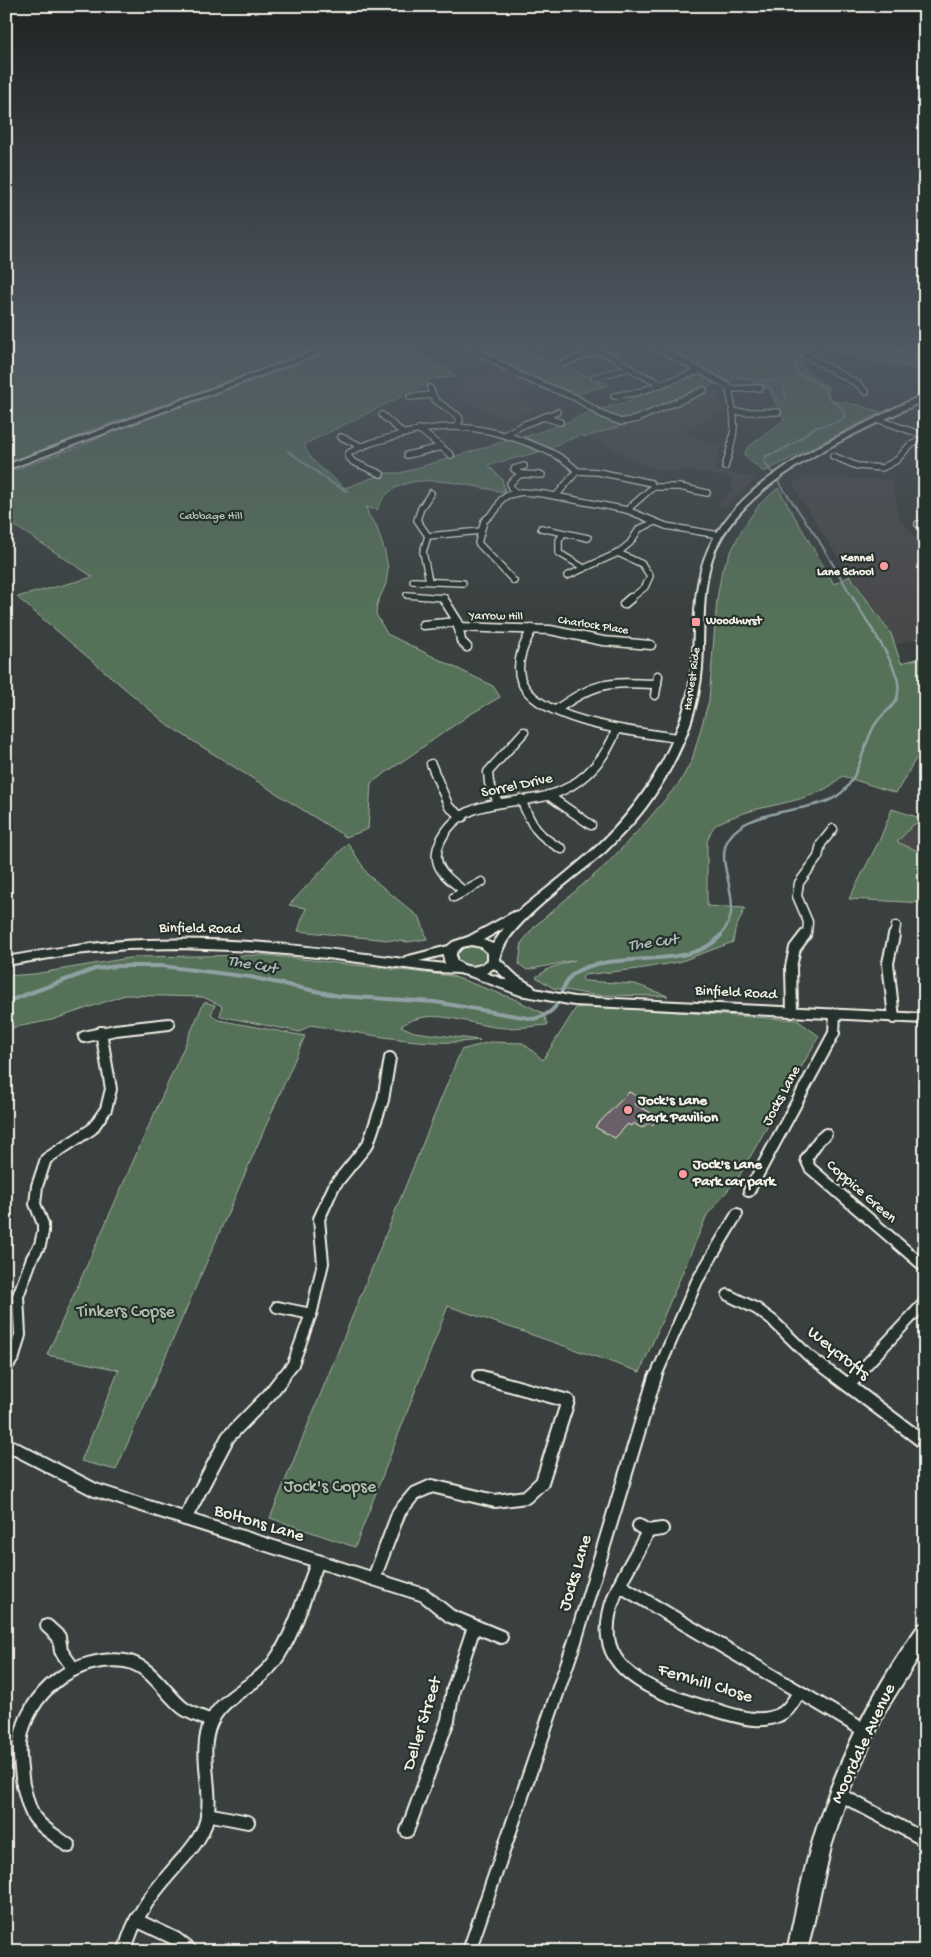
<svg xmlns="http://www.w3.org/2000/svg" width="931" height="1957" viewBox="0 0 931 1957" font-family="'Gochi Hand',sans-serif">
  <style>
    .built { fill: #484a4b }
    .green { fill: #557159; stroke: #a4b1a0; fill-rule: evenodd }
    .water { fill: #4f6b75; stroke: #91a1a3 }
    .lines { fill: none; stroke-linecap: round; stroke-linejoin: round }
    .stream-far2 { stroke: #91a1a3; stroke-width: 2 }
    .stream-far1 { stroke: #91a1a3; stroke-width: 2.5 }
    .stream { stroke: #91a1a3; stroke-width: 4 }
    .building { fill: #696068; stroke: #f4f1e8 }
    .street-far3-casing { stroke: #f4f1e8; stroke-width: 8 }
    .street-far2-casing { stroke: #f4f1e8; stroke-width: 11 }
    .street-far1-casing { stroke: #f4f1e8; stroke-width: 14 }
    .street-casing { stroke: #f4f1e8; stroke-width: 16 }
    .secondary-casing { stroke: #f4f1e8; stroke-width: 4 }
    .street-far3 { stroke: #26332d; stroke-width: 5.5 }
    .street-far2 { stroke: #26332d; stroke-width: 8 }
    .street-far1 { stroke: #26332d; stroke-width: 10 }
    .street { stroke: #26332d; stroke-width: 12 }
    .secondary { fill: #26332d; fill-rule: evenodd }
    .poi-dot { fill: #ff9aa2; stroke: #26332d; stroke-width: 2 }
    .labels { text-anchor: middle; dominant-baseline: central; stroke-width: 4.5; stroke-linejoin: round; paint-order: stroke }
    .far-park-label { font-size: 12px; fill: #b4beaf; stroke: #26332d }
    .far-poi-label { font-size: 12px; font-weight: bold; fill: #f4f1e8; stroke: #26332d; text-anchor: end }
    .far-street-label { font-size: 12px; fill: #f4f1e8; stroke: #26332d }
    .street-label { font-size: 15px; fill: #f4f1e8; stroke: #26332d }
    .poi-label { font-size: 15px; font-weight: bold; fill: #f4f1e8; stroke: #26332d; text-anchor: start }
    .water-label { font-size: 16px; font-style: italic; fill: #b2bbba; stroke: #26332d }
    .near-park-label { font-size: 18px; fill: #b4beaf; stroke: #26332d }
    .near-street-label { font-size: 18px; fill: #f4f1e8; stroke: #26332d }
  </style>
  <rect width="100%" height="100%" fill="#3a403f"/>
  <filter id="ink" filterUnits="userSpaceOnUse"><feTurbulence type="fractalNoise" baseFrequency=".02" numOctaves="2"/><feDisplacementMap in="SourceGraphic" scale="10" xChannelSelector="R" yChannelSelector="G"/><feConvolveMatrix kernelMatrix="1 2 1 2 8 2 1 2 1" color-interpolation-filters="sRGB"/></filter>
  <g filter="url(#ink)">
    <g class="built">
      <path d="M504,369L537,386L527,389L520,399L532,407V409L534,410L505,419L468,402L457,392L456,377Z"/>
      <path d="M712,389L719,392L723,411L682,431L721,448L714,470L756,478L725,508L718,506L717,504L733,490L730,478L697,471H667L651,468L587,437L625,424L637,423Z"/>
      <path d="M805,477L893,480L898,516L925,550V637L893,645L891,634L837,556L792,484Z"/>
      <path d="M912,826L925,831V854L897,842Z"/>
    </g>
    <g class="green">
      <path d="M6,342H339L86,432L75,439L6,464Z"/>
      <path d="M353,342H396L450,371L456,377L428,379L427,384L305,444C304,458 334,478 345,488L386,473H400L513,439L543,451L488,465L502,479L505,492C466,486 395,462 377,510L366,507L369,516L376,525L385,552L388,568L386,584L377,604L376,614L387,634L493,686L500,697L469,715L371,783L368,829L346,837L169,726L17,597L93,577L6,520V473L86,444L106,434L144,419L217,395Z"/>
      <path d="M468,342H487L495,348L507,343L609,385L577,394L530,377Z"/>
      <path d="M652,342H771L782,346L781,342H819L816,347L799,356L808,358L801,363L808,373L828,387L829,392L825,395C834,404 849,402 861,406C868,408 874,410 881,412L764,472L744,456L747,448L784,420L769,389L743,377L729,382L693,361ZM761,380H775L783,386L786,397L778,399L771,388Z"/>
      <path d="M830,342H862L925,357V371L823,350Z"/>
      <path d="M699,374L718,382L682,400L624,420L618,419L598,410L634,400L626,394Z"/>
      <path d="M592,411L621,426L585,437L580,435L550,448L521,438L560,425Z"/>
      <path d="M778,488L834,584L850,576L891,634L901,663L925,657V743L896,793L842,776C820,801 772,803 741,814C733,817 723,820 716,825C711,829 709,836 707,842V906L745,908L735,930L733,942L679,962L638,969L584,975L582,978L584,981L635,984L668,996L593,995L553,988L536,977L550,968L575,960L527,970L519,964L522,942L536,925L608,863L646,822L680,782L692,760L709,700L717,599L722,570L742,529L759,505Z"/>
      <path d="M892,809L923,819L912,826L897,842L925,854V903L849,899L880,839Z"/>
      <path d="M348,843L368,875L420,918L427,939L408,942L298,931L306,908L289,905Z"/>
      <path d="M466,946L481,948L488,953V960C477,972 468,969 456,961L455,954Z"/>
      <path d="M266,955L452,976L514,999L543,1013L548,1025C534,1026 520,1028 506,1028C471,1027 433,1004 401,1026L414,1032L480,1040C424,1048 365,1033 310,1025L300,1032L220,1016L222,1006L203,997L125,995L52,1020L6,1029V976L34,974L135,957Z"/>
      <path d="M204,1002L215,1005L211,1014L218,1020L305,1036L116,1470L81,1461L119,1370L47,1355Z"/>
      <path d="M589,1006L797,1020L819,1036L738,1178L707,1215L640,1372L448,1306L355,1547L270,1518L461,1050L490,1042L523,1043L543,1060L576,1008Z"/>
    </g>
    <path class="water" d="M768,380L778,381L783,386L787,401L784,403L778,399L771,388L759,381Z"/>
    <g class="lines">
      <g class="stream-far2">
        <path d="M730,342L770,349L794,361L796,373L823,386L830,398L844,410V417L841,421L813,428L797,441L780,451L766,456L764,461L818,539L854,600"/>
        <path d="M288,451L332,483L347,491"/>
      </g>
      <path class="stream-far1" d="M720,936C750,901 711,866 729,838C747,810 803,812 830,800C861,787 860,747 876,723C887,707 901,707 898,682C894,659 865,620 853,598"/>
      <path class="stream" d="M6,1002L95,969L117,966H162L250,977L339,996L435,1002L534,1019C567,1010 554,993 572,975C578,969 589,966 597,964C632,955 696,966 721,935"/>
    </g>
    <path class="building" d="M629,1092L640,1098L634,1104L655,1115L654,1117L658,1119L652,1125L648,1123L642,1128L633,1123L631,1126L628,1124L615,1138L595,1127Z"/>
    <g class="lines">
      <defs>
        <g id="street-far3">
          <path d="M462,342L521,376L576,398L603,415L621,422L637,419L704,390"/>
          <path d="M539,342L541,347"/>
          <path d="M577,342L614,357L637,373L662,384"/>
          <path d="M647,342L728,386C737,423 736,431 725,467"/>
          <path d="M805,355L858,384L866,392"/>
          <path d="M805,355L820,347L823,342"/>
          <path d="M563,363L597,351"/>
          <path d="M594,377L629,368"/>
          <path d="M430,388L435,400L458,416L460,419L458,425"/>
          <path d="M729,389L760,388"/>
          <path d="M614,396L639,392L699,371"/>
          <path d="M410,397L432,395"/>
          <path d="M735,412H778"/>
          <path d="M382,415L403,433"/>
          <path d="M543,417L560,422"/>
          <path d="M880,420L925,436"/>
          <path d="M419,429L451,455"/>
          <path d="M506,434L525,424L557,412"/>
          <path d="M341,437L363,447"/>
          <path d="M407,455L441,447"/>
          <path d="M833,456L857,466L882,468L897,460L909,446L925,438"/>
          <path d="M577,471L598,472L651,483L653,487L627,510"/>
          <path d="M381,474L353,462L348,456L349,453C362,445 377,441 392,437C444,421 481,425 531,444C548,451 564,457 577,471L556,496"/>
          <path d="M521,474L514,469L524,466"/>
          <path d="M653,487H680L707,493"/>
          <path d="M515,492L511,488L510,483L521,474L542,475"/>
          <path d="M918,524H925"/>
          <path d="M541,528L588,538"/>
          <path d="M563,534L559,540V553L584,568"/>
          <path d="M428,536L417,520L421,508L431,493"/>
          <path d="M618,553L642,564L650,576L645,587L629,600"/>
          <path d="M567,576L618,553L630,543L639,529L655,522"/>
          <path d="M413,581L463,583"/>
          <path d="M429,581L423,552L428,536L481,531"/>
          <path d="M514,581L478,543L484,521L496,510L501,500L508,495L522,492L544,494L627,510L666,526L719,535"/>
          <path d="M407,595L443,598"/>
          <path d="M443,598L444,600"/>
        </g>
        <g id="street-far2">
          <path d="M443,598L458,622L461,641L467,647"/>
          <path d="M624,604L631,598"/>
          <path d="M423,625L458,622"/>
          <path d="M458,627L550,630L603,641L651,645"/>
          <path d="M532,629C524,644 515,663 521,680C535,722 642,733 679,738"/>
          <path d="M655,695L658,676"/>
          <path d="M556,710C596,681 609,682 657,684"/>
          <path d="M431,764L449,807L463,817"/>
          <path d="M548,795L591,825"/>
          <path d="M521,799C531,825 537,836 562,849"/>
          <path d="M498,802L489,783L488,772L524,732"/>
          <path d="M464,891C447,878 429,866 440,842C463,791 521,809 561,791C586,780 608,755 616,730"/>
          <path d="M454,897L482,882"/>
          <path d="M804,936L807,933L808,922L797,896L799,883L818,857L821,844L833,829"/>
          <path d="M894,936L896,926"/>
        </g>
        <g id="street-far1">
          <path d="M792,1012L791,967L795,948L805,935"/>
          <path d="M894,1018L888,963L894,935"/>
          <path d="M84,1037L115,1030L169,1024"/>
          <path d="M826,1134L819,1140L806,1159L810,1168L925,1267"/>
          <path d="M749,1191L834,1033L835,1014"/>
          <path d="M728,1295L757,1309L773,1321L809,1356L838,1378"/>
          <path d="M277,1307L311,1314"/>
          <path d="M6,1368L14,1357L20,1335L18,1296L32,1258L40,1245L43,1232V1224L35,1204L37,1186L46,1159L92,1129L106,1109L111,1089L101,1032"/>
          <path d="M478,1376L485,1378"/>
          <path d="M282,1378L293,1364L312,1311L323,1263L319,1219L334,1186L368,1144L383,1100L390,1058"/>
          <path d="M655,1378L697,1281L737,1214"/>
          <path d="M854,1378L925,1302"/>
        </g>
        <g id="street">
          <path d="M837,1377L925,1443"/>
          <path d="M848,1385L856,1377"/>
          <path d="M6,1444L95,1490L424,1595L450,1616L501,1637"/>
          <path d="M185,1519L228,1437L269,1395L283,1377"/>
          <path d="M639,1526L648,1531L662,1529"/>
          <path d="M648,1531C633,1564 604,1598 608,1637C613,1682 677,1699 712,1709C734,1715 757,1725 779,1715C789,1711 793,1701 799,1693"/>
          <path d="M374,1578L399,1512L414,1494L432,1486L495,1501L526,1497L542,1482L568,1401L481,1377"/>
          <path d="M619,1585L867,1732"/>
          <path d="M47,1626L59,1637L61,1651L73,1668"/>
          <path d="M839,1794L925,1840"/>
          <path d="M207,1814L248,1822"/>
          <path d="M407,1831L448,1720L453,1690L474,1627"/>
          <path d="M69,1846C58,1837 42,1829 34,1817C28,1808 26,1795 23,1785C21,1771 19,1758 20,1743C26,1693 76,1654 125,1661C151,1665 165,1694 183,1708C191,1714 202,1717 211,1721"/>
          <path d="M136,1920L176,1939L191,1951"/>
          <path d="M125,1951C133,1916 155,1890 178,1864C186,1855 195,1846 201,1834C220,1800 195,1758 211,1722C224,1694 257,1686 274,1662C295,1633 305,1594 318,1561"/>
          <path d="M469,1951L575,1641L655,1377"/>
        </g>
        <g id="secondary">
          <path d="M339,342H350L6,470V465Z"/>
          <path d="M874,342H888L925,351V355Z"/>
          <path d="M925,395V400C858,433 749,476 716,548C700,585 705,628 702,668C698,715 678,761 651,800C638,819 622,835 606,851C582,873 500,929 500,960L518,977L533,986L535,989L574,997L925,1014V1023L574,1005L520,995L470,976L459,973L436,972L327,958L254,951L181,948L127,949L75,954L6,965V957C52,949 99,941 146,940C232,937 318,947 403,959L405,957L448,946L453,942L468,937L514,912L519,911C536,896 555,883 572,868C614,834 648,795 670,746C682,720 690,693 692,666C695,637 693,607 699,579C714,497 802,454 870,421C888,412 906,401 925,395ZM504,928L493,944L483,940ZM471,945L481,947L488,953V960C478,969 466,969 456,960V953L462,947ZM443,955L445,964L419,961ZM494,968L508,981L486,973Z"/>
          <path d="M925,1622V1647L884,1713L849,1791L831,1847L807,1951H787C795,1916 801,1881 811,1847C834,1767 871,1692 919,1625Z"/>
        </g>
      </defs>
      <use href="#street-far3" class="street-far3-casing"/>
      <use href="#street-far2" class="street-far2-casing"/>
      <use href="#street-far1" class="street-far1-casing"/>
      <use href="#street" class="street-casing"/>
      <use href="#secondary" class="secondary-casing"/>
      <use href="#street-far3" class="street-far3"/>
      <use href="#street-far2" class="street-far2"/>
      <use href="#street-far1" class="street-far1"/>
      <use href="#street" class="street"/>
      <use href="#secondary" class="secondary"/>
    </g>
  </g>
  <linearGradient id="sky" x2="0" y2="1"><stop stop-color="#202323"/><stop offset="0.56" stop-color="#4f5963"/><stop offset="1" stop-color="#4f5963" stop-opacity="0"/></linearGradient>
  <rect width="931" height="616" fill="url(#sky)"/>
  <g class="poi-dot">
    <circle cx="884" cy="566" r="5"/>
    <rect x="691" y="617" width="10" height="10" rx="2.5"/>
    <circle cx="628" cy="1110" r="5"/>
    <circle cx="683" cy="1174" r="5"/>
  </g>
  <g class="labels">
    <g class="far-park-label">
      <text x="211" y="517">Cabbage Hill</text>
    </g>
    <g class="far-poi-label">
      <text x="874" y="559">Kennel<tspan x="874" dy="14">Lane School</tspan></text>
      <text x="706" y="622" text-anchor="start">Woodhurst</text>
    </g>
    <g class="far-street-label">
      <text transform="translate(496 617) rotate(1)">Yarrow Hill</text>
      <text transform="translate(593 626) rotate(9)">Charlock Place</text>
      <text transform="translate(693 679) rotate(-82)">Harvest Ride</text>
    </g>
    <g class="street-label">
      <text transform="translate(517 786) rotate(-12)">Sorrel Drive</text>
      <text transform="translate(200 929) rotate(1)">Binfield Road</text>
      <text transform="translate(736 993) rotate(3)">Binfield Road</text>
      <text transform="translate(782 1096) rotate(-62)">Jocks Lane</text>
      <text transform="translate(861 1192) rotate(41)">Coppice Green</text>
    </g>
    <g class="poi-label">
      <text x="638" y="1101">Jock's Lane<tspan x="638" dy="17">Park Pavilion</tspan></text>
      <text x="693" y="1165">Jock's Lane<tspan x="693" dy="17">Park car park</tspan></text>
    </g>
    <g class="water-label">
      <text transform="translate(653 944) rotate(-8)">The Cut</text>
      <text transform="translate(252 966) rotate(10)">The Cut</text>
    </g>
    <g class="near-park-label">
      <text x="126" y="1312">Tinkers Copse</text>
      <text x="330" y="1487">Jock's Copse</text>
    </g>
    <g class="near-street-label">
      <text transform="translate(838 1354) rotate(39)">Weycrofts</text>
      <text transform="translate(259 1524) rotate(17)">Boltons Lane</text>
      <text transform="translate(576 1573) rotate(-73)">Jocks Lane</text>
      <text transform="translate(705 1684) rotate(17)">Fernhill Close</text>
      <text transform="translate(423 1724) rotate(-73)">Deller Street</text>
      <text transform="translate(864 1744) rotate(-65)">Moordale Avenue</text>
    </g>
  </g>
  <rect width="931" height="1957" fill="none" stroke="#26332d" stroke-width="25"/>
  <rect x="12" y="12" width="906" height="1932" fill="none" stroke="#f4f1e8" stroke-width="2" filter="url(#ink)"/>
</svg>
